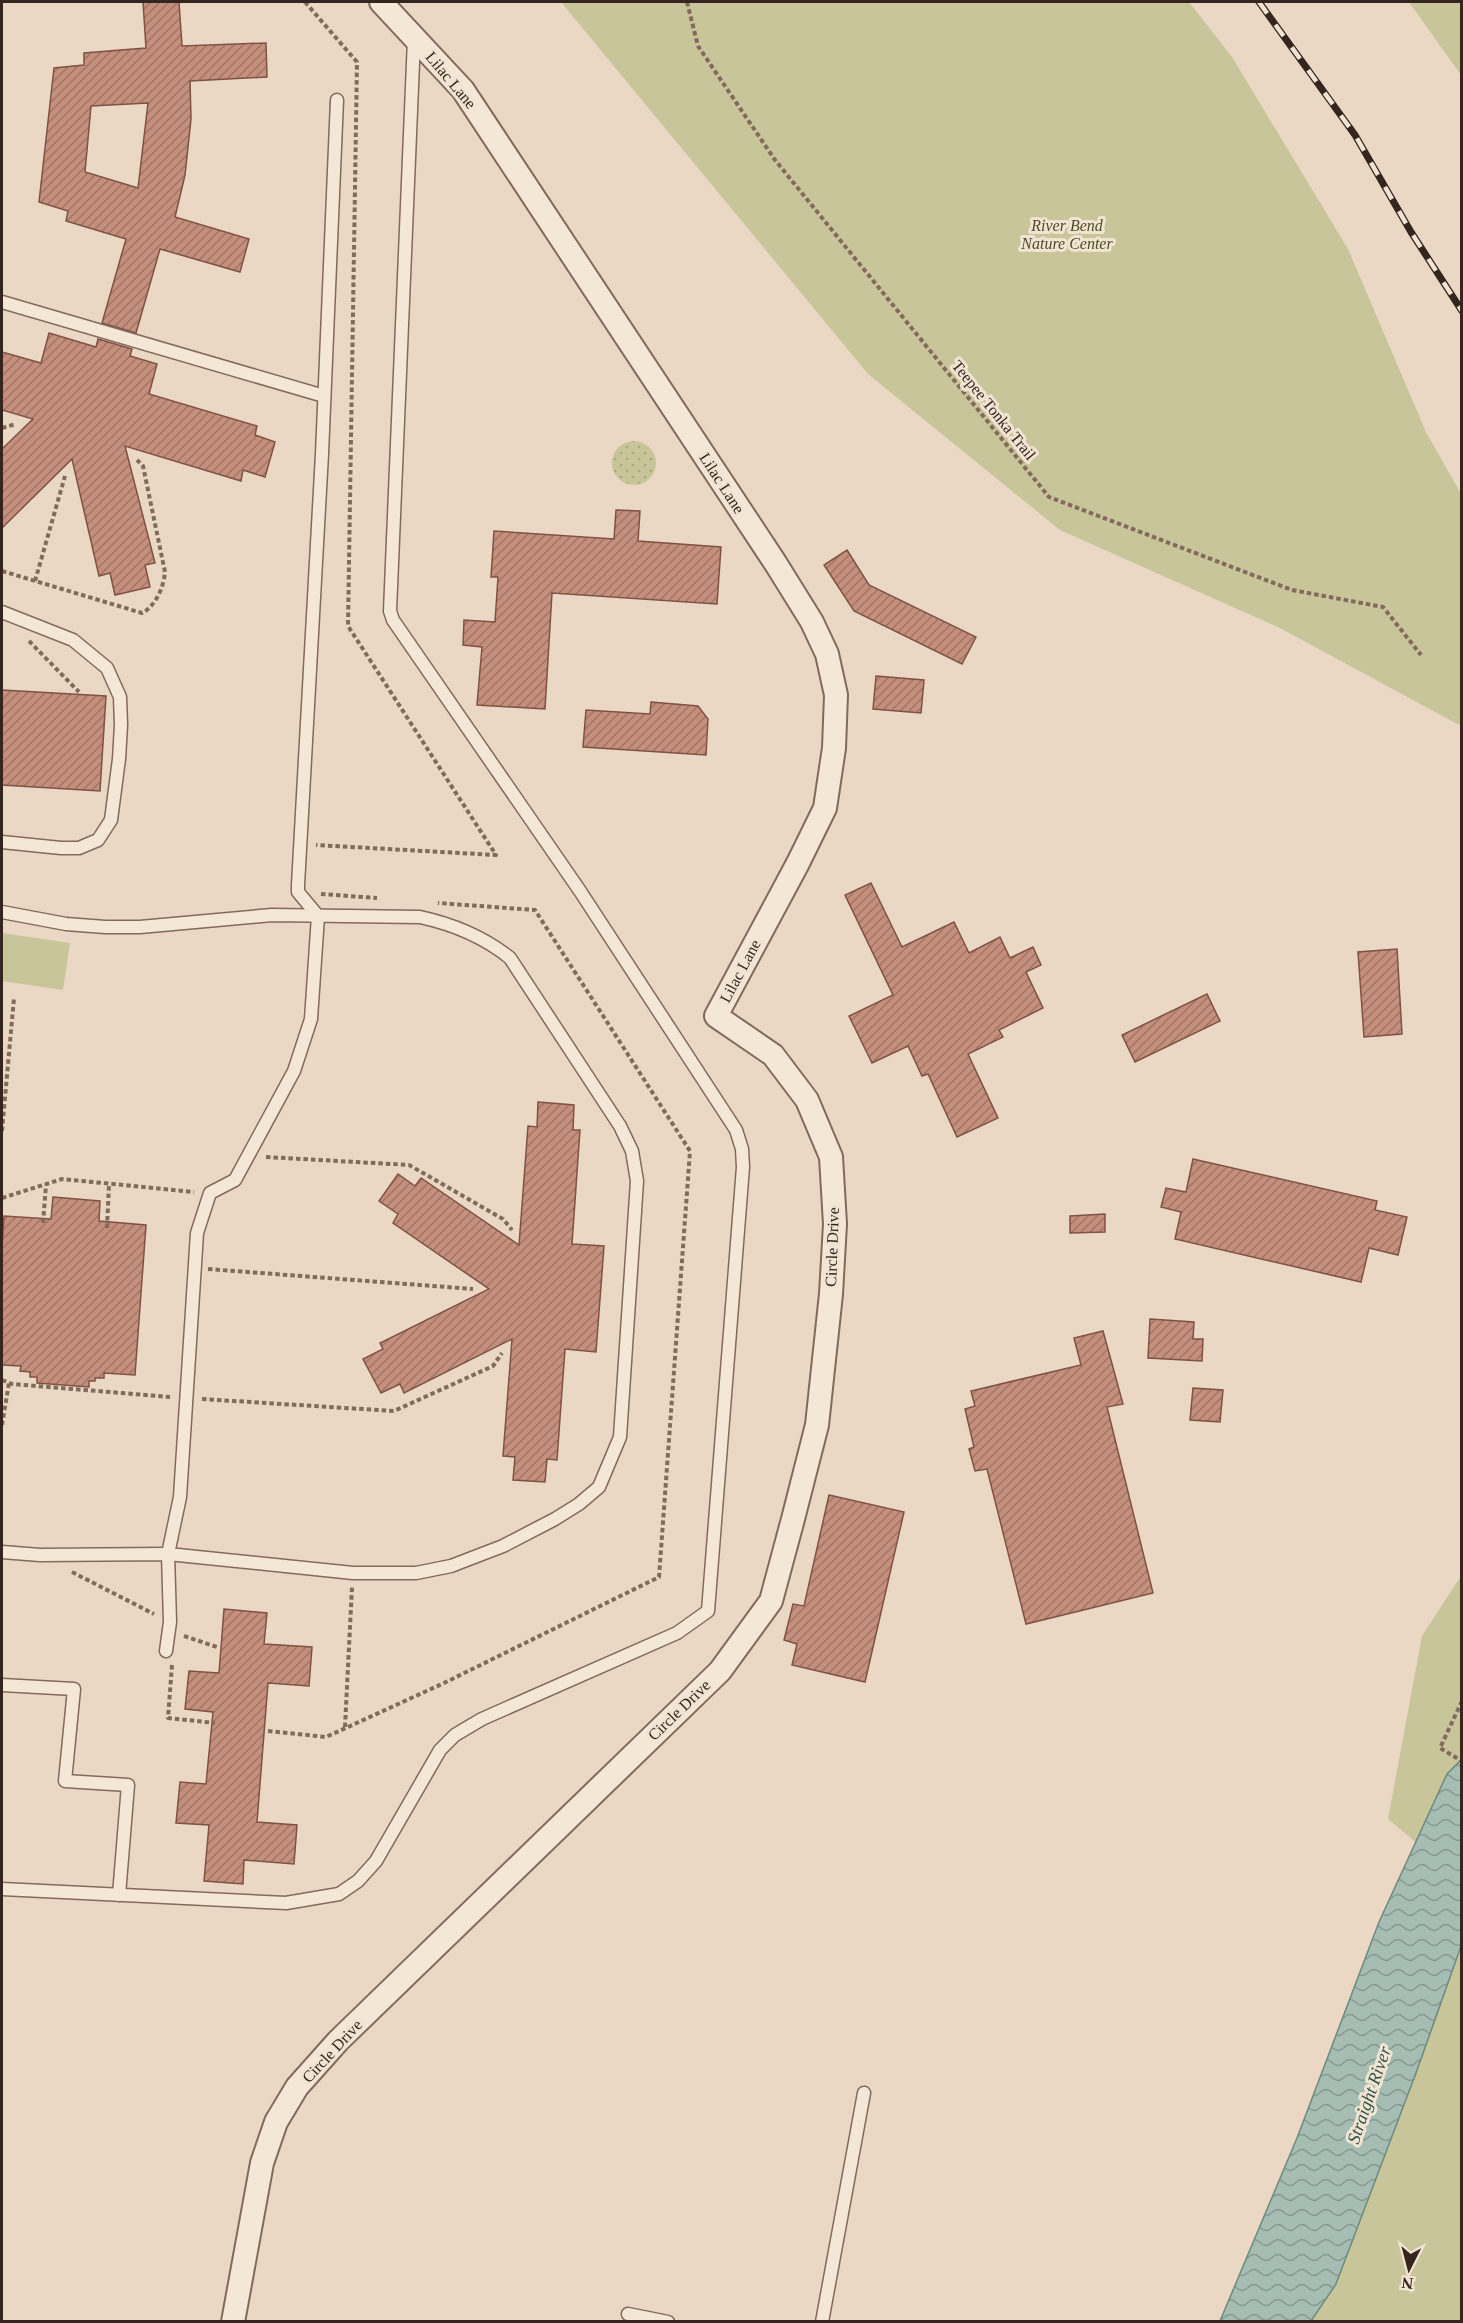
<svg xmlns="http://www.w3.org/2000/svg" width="1463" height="2323" viewBox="0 0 1463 2323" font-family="Georgia,serif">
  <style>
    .grass { fill: url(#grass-dots) }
    .park { fill: #c7c599 }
    .water { fill: url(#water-waves); stroke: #6d8a7e; stroke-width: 1.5 }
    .building { fill: url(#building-hatch); stroke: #7f5244; stroke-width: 1.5; fill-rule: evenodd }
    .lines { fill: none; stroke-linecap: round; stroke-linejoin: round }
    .service-casing { stroke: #826a5c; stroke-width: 15 }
    .minor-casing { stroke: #826a5c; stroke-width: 26 }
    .path { stroke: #826a5c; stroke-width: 4; stroke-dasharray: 4.5 3; stroke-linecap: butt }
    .service { stroke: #f5e7d6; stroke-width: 12 }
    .minor { stroke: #f5e7d6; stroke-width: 22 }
    .rail-casing { stroke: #34251e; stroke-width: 7 }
    .rail { stroke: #f2e4d2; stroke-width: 4.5; stroke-dasharray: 14; stroke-linecap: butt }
    .labels { text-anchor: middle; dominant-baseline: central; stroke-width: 6; stroke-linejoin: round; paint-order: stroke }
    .street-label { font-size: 16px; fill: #34251e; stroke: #f2e4d2 }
    .park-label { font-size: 16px; font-style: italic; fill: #4b4e27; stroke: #f2e4d2 }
    .water-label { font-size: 18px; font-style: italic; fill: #2f524a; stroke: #f2e4d2 }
  </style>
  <defs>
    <pattern id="grass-dots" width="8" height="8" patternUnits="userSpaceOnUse" patternTransform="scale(1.5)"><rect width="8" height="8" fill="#c7c599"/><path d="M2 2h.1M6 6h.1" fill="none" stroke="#aca983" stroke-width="1.8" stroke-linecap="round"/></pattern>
    <pattern id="water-waves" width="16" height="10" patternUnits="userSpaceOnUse" patternTransform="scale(1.5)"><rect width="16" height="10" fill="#a5bdb2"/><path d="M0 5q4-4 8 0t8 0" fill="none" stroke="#879990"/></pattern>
    <pattern id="building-hatch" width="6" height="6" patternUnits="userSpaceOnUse" patternTransform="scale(1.5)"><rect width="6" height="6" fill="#c58f7d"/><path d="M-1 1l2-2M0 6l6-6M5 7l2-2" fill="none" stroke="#a17566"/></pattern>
  </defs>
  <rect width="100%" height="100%" fill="#ead8c4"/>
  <circle class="grass" cx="634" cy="463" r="22"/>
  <g class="park">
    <path d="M561,2H1189L1232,57L1348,249L1426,432L1461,494V726L1280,628L1060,530L868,374Z"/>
    <path d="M1409,2H1461V75Z"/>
    <path d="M2,933L70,943L63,990L2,981Z"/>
    <path d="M1461,1576V1880L1388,1819L1422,1636Z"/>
    <path d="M1461,1946V2321L1311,2322L1336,2284L1416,2073Z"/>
  </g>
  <path class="water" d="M1461,1760V1946L1416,2073L1336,2284L1311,2321H1220L1297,2138L1379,1922L1447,1774Z"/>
  <g class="building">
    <path d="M143,2H179L182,46L266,43L267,77L190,81L191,119L185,175L175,217L249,239L240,272L160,249L136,333L102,323L126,239L66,221L68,211L39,202L54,68L84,65V53L146,48ZM148,103L138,188L85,172L91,106Z"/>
    <path d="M49,333L96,347L98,339L132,349L130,356L157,364L149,394L257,426L255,435L275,442L265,477L243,470L241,481L125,446L155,563L145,565L150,587L115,595L110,573L99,576L72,459L2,528V449L33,419L2,410V352L41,363Z"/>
    <path d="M616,510L640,511L638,541L721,547L717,604L552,593L545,709L477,705L482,647L463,645L464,620L495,622L498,577H491L494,531L614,539Z"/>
    <path d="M847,550L869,585L976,637L962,664L854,611L824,565Z"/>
    <path d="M876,676L924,680L921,713L873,709Z"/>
    <path d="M2,690L106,696L100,791L2,785Z"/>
    <path d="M651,702L698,706L708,719L706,755L583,747L586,710L650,714Z"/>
    <path d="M871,883L902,947L954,922L969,953L1000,937L1010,958L1033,947L1041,965L1026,972L1043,1008L999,1030L1003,1037L968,1054L998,1118L957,1137L928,1074L922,1076L908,1046L872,1063L849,1016L893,995L845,895Z"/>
    <path d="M1397,949L1402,1034L1364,1037L1358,952Z"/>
    <path d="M1207,994L1220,1021L1135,1062L1122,1035Z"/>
    <path d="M538,1102L574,1105L573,1130H580L572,1244L604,1246L596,1352L565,1349L557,1460L547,1459L545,1482L513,1480L515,1457L503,1456L512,1339L404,1393L400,1384L381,1393L363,1359L383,1349L380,1343L489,1289L393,1223L398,1214L379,1201L398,1174L415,1186L421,1178L519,1245L528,1126L537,1127Z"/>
    <path d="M1193,1159L1377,1201L1375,1210L1407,1217L1398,1255L1369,1248L1361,1282L1175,1239L1181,1212L1161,1207L1166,1188L1186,1192Z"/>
    <path d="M53,1197L100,1201L99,1221L146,1225L135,1375L104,1373V1378H95V1381H89V1387L37,1383V1377H30V1372L20,1371L21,1366L2,1365V1247L4,1216L51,1219Z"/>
    <path d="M1105,1214V1232L1070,1233V1216Z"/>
    <path d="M1150,1319L1194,1322L1193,1339H1203L1202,1361L1148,1358Z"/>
    <path d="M1103,1331L1123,1404L1107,1407L1153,1593L1026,1624L987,1469L975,1471L969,1449L974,1447L965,1409L975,1406L971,1391L1081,1365L1074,1338Z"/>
    <path d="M1193,1388L1223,1390L1220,1422L1190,1420Z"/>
    <path d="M829,1495L904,1512L865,1682L792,1665L797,1644L784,1640L793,1604L804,1606Z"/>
    <path d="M224,1609L267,1613L264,1644L312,1647L309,1686L268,1683L257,1822L297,1825L294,1864L244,1860L243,1884L204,1881L209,1825L176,1823L180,1782L206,1784L213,1712L185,1709L189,1671L219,1673Z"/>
  </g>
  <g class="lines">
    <defs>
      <g id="service">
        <path d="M2,302L324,396"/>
        <path d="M2,612L73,640L107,668L120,697L121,725L119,759L111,820L98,840L79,848H61L2,842"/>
        <path d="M2,912L66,924L105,927H140L272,915L420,917C452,924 484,937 510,958L620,1126L632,1151L637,1181L620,1437L599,1487L579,1504L555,1519L503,1546L451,1566L416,1573H353L168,1554L40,1555L2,1552"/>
        <path d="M166,1651L170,1622L168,1554L180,1497L197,1233L210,1193L235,1180L294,1071L311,1019L318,916L298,892V885L322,454L337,100"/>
        <path d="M2,1685L74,1689L65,1781L128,1785L119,1895"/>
        <path d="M2,1889L286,1903L339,1894L358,1881L376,1861L440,1750L455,1735L482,1719L677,1633L708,1611L743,1167L742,1149L736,1130L580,891L393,620L390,611L414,39"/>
        <path d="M628,2314L668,2322"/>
        <path d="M822,2322L864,2093"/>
      </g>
      <path id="minor" d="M233,2322L262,2163L276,2122L297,2087L338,2041L720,1671L771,1601L793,1519L817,1425L831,1294L835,1224L831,1157L807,1100L773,1055L716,1016L798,863L825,808L834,748L836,695L827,654L812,622L776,564L463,90L381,2"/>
    </defs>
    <use href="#service" class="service-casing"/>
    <use href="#minor" class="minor-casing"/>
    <g class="path">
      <path d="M305,2L357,62L348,626L496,855L316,845"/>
      <path d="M687,2L698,46L775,160L1049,497L1292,590L1383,607L1421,655"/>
      <path d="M2,428L16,424"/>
      <path d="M2,571L142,613C156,606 164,586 165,572L143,466L137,460"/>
      <path d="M35,581L65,476"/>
      <path d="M29,641L79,692"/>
      <path d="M321,894L377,898"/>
      <path d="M2,1131L14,998"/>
      <path d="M266,1157L409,1165L503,1219L512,1230"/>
      <path d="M2,1198L62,1179L194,1192"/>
      <path d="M43,1223L46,1185"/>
      <path d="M107,1228L109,1184"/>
      <path d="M208,1269L473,1289"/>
      <path d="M2,1380L12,1384L170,1397"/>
      <path d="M202,1399L394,1411L493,1366L502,1353"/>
      <path d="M2,1425L9,1383"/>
      <path d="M72,1572L154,1614"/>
      <path d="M184,1636L217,1647"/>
      <path d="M172,1665L168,1718L215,1723"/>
      <path d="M1462,1701L1440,1748L1462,1761"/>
      <path d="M345,1727L352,1587"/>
      <path d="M268,1731L326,1737L442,1684L659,1577L690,1151L535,910L438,903"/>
    </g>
    <use href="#service" class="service"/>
    <use href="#minor" class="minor"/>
    <defs>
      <path id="rail" d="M1259,2L1355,135L1411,232L1462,311"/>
    </defs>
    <use href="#rail" class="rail-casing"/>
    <use href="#rail" class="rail"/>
  </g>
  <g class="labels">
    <g class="street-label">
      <text transform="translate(451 80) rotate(50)">Lilac Lane</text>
      <text transform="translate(994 410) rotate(51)">Teepee Tonka Trail</text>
      <text transform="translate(722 483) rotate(57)">Lilac Lane</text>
      <text transform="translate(740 971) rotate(-62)">Lilac Lane</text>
      <text transform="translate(832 1247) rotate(-88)">Circle Drive</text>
      <text transform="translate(679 1710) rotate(-44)">Circle Drive</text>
      <text transform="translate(332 2051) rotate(-47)">Circle Drive</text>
    </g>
    <g class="park-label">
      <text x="1067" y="225">River Bend<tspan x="1067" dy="18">Nature Center</tspan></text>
    </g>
    <g class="water-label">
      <text transform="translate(1369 2095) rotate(-71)">Straight River</text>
    </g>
  </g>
  <rect width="1463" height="2323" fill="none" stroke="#34251e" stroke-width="6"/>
  <g transform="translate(1409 2269) rotate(186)" stroke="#f2e4d2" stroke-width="4.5" paint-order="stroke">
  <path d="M0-4.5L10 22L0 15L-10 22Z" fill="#34251e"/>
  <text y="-9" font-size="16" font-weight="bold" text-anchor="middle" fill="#34251e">N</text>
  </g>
</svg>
